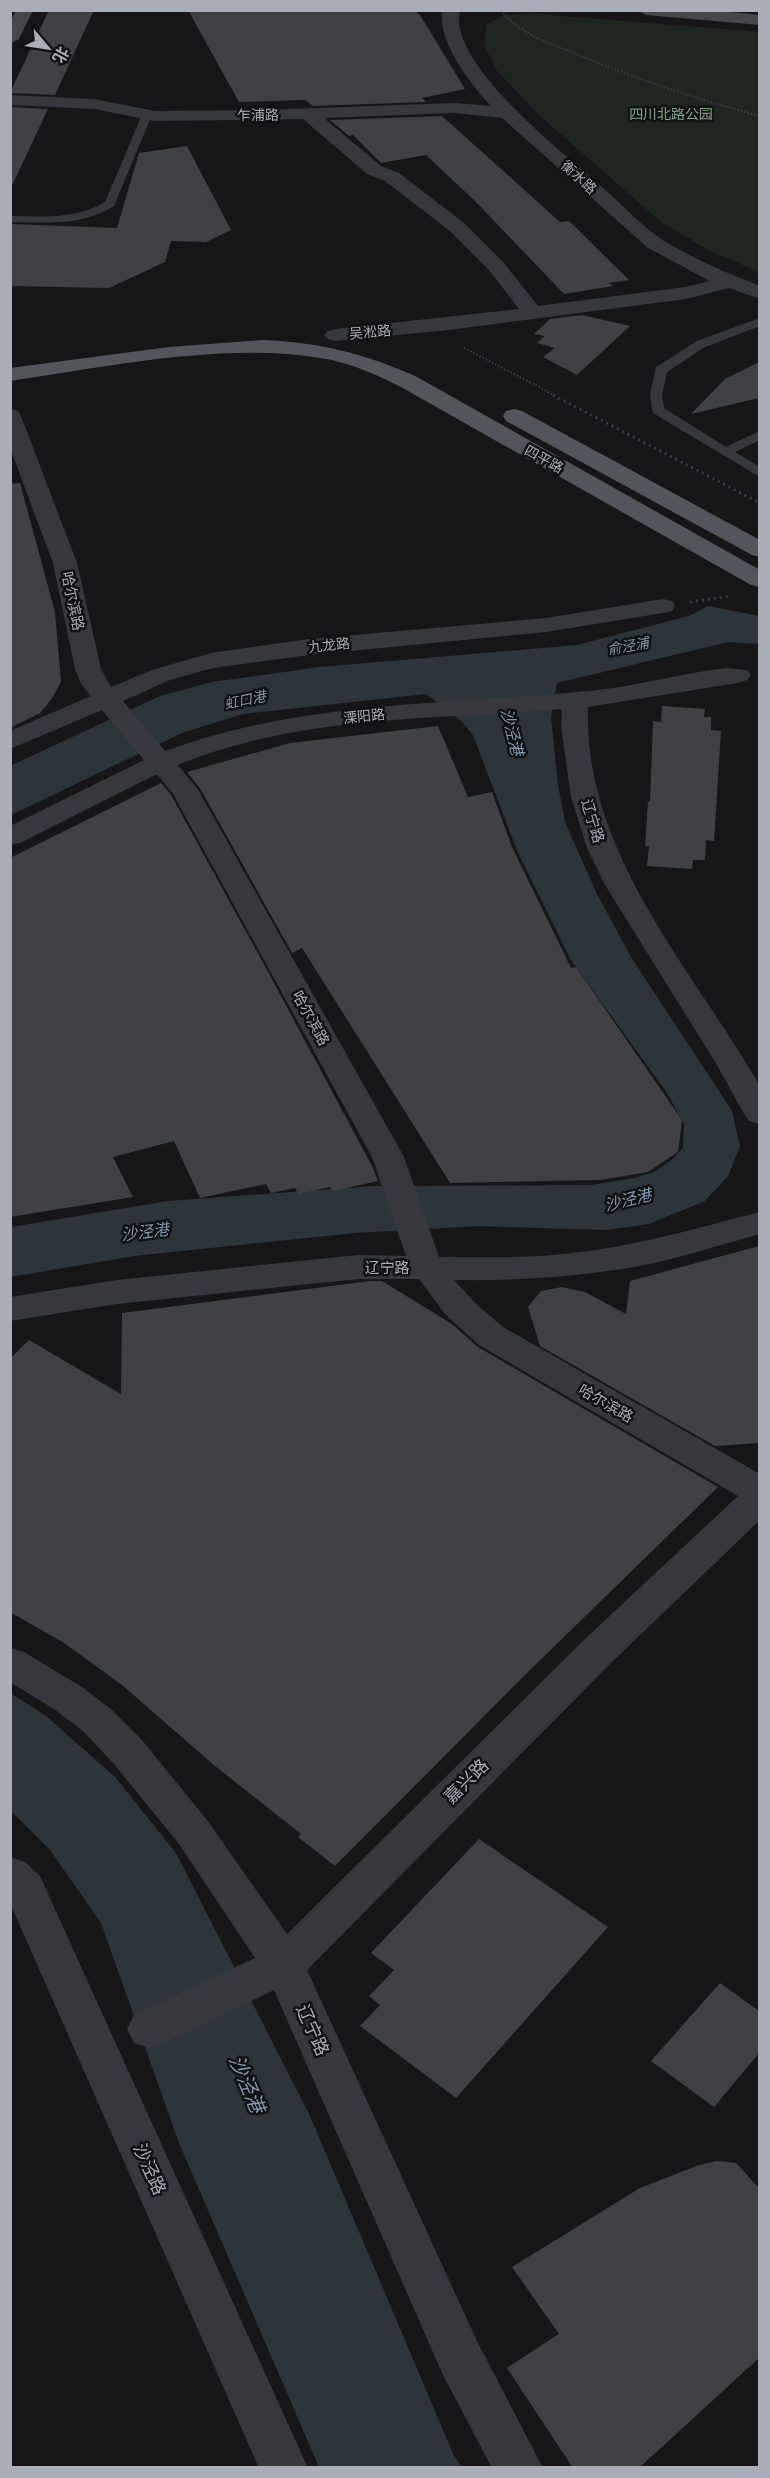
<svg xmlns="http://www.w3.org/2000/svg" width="770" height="2478" viewBox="0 0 770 2478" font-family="Poppins,'Noto Sans SC',sans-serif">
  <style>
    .green { fill: #1e261f }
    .water { fill: #2c353c }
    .building { fill: #404145 }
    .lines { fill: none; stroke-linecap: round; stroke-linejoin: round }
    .path-far1 { stroke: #3d3f44; stroke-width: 2; stroke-dasharray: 1.5 2; stroke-linecap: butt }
    .path { stroke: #3d3f44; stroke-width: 3; stroke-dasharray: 2 4; stroke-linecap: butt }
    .lane { fill: #37383d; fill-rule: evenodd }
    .street { fill: #37383d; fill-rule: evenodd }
    .secondary { fill: #45474d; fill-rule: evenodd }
    .primary { fill: #53555c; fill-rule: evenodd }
    .labels { text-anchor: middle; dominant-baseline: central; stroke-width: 5; stroke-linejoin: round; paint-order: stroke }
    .far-park-label { font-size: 14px; fill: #7fa381; stroke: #111113 }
    .far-street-label { font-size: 14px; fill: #a8adb8; stroke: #111113 }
    .far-water-label { font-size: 14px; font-style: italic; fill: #7f9bb3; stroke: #111113 }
    .street-label { font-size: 15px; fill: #a8adb8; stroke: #111113 }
    .water-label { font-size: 16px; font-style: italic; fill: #7f9bb3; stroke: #111113 }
    .near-street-label { font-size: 18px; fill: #a8adb8; stroke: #111113 }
    .near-water-label { font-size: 20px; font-style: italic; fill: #7f9bb3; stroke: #111113 }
  </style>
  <rect width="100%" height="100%" fill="#161618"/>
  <path class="green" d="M537,14L759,32V272L712,252L661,222L539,115L497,71L485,47L486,25L504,15Z"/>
  <g class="water">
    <path d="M708,606L759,616V644L728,642L557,683L551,717L558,785L565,822L596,892L631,957L732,1111L740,1146L728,1176L705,1201L649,1224L606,1230L480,1226L355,1233L134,1256L11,1277V1227L168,1201L375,1186L591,1185L635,1178L656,1171L674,1158L683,1147L684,1124L667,1093L571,960L518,853L473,735L461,721L426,694L243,714L182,733L11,815L10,766L160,696L212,682L320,667L577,645L689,616Z"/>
    <path d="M10,1693L46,1716L115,1777L176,1853L310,2116L454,2456L462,2467H319L179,2143L101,1923L50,1850L11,1811Z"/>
  </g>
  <g class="building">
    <path d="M49,10H94L55,95L10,93Z"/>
    <path d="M188,10H413L420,15L465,89L422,98L426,102L313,106L305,100L239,102Z"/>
    <path d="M10,107L48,109L10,190Z"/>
    <path d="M442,116L560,222L569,221L629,280L609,283L613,286L564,294L477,203L426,155L381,163L353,135L349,136L330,120Z"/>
    <path d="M187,146L231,230L206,242L171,241L165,262L109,288L10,286V224L117,228L139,153Z"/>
    <path d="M582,315L630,326L577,375L543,357L555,348L537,343L545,336L534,334L550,319Z"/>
    <path d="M759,362V398L691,414L725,379Z"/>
    <path d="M20,483L55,612L61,682L51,700L40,713L10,728V484Z"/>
    <path d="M662,706L705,709L704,717H711V730L721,731L714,841L706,840L705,860H693L692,869L647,866L649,846H645L648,802H650L653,721L661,722Z"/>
    <path d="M438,726L468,797L492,792L512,847L571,968L576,967L682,1120L678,1152L648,1172L600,1180L450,1183L302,948L292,953L201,790L187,772L290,743Z"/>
    <path d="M161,783L171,795L266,968L373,1168L378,1181L333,1191L330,1187L298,1194L295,1188L271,1193L266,1184L200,1198L174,1141L113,1157L133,1197L10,1217V858Z"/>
    <path d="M759,1246V1443L715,1446L540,1346L528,1307L541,1291L562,1287L585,1292L626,1314L630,1281Z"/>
    <path d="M370,1281H382L452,1324L478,1347L718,1487L531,1669L335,1866L298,1837L301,1834L215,1766L122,1685L64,1643L10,1612V1359L29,1340L121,1394L122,1313Z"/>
    <path d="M479,1839L608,1927L456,2098L360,2026L380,2005L369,1996L394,1970L371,1953Z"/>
    <path d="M720,1983L759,2011V2053L714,2107L651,2061Z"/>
    <path d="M717,2161L736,2163L759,2188V2358L639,2468H573L507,2368L559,2334L512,2267L640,2188L699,2165Z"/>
  </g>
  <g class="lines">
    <g class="path-far1">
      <path d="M501,10C520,35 548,42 576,54C636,79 697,99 760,116"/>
      <path d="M464,348L556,396"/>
    </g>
    <g class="path">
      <path d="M553,395L760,503"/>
      <path d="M690,602L730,596"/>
    </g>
    <g class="lane">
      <path d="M147,112L152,115L114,206C82,226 46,223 10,222V216C43,216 76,220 105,202L142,115Z"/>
      <path d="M760,318V326L705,347L667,372L662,395L664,408L726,447L760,431V440L735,452L760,467V477L653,413L650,395L656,367L697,341Z"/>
    </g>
    <g class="street">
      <path d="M443,10H460C446,63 566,155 602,187C622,204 642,227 664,241C694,259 727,273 760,286V299L729,288L686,299L449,330L335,341L328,339L324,335L328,331L335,329L519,309L489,270L450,231L385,181L367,174L303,119L155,121L94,109L10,105V95L94,99L155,111L261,110L455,103L491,106C472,86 435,39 443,10ZM455,113L502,118L648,248L710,281L685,287L538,306L503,262L464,223L399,173L381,166L324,118Z"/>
      <path d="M10,409L18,411L21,416L77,563L101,669L111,687L152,670L211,653L309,639L546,618L663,599L672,601L675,606L672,611L663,613L546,632L309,655L213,668L170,680L123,701L165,751C301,701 446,705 588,691C635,687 680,673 727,668L747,670L751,675L747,680L738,683L588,707C583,852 691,967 760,1086V1124L749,1121L744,1114L717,1065L605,885L587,848L571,797L561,726L562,709C434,720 298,715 178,765L199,791L404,1157L439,1257C483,1257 528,1259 572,1253C636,1246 697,1228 760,1212V1234C720,1245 680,1258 640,1266C578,1277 517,1281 454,1280L477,1305L503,1327L760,1474V1520L613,1661L307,1970L477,2341L543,2468H492L443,2375L274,1990L164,2043L149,2048L134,2043L127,2029L134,2015L255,1958L179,1844L114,1764L84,1732L54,1709L10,1682V1648L24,1652L82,1687L112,1710L142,1740L207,1820L287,1934L585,1639L738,1496L479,1345L445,1314L419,1279H358L117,1304L10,1321V1297L117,1280L358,1255L406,1256L372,1157L173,794L157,774L20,843L10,845V826L144,760L102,710L10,749V731L91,696L81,684L75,669L53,563L10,448Z"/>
      <path d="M10,1857L25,1862L40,1876L308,2468H259L10,1903Z"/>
    </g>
    <g class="secondary">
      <path d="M16,10H33L19,39L10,44V22Z"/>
      <path d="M638,10H710L760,15V25L646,15Z"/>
    </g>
    <g class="primary">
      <path d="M263,340C318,342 367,354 417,377L760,570V587L751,585L401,387C375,374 349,362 320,358C223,342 107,367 10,381V368L169,347Z"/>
      <path d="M514,409L522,411L760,540V557L752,555L506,421L503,416L506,411Z"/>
    </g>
  </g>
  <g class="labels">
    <g class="far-park-label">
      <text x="671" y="114">四川北路公园</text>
    </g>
    <g class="far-street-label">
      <text transform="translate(258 115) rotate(-1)">乍浦路</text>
      <text transform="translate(579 177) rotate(42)">衡水路</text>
      <text transform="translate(370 332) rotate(-5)">吴淞路</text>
      <text transform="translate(544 459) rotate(29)">四平路</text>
      <text transform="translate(329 645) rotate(-6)">九龙路</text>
      <text transform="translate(364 716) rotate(-6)">溧阳路</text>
    </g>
    <g class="far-water-label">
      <text transform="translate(628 646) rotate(-10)">俞泾浦</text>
      <text transform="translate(245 700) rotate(-12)">虹口港</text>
    </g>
    <g class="street-label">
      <text transform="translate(73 601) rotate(78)">哈尔滨路</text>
      <text transform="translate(593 821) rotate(73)">辽宁路</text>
      <text transform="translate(311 1018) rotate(61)">哈尔滨路</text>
      <text x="387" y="1267">辽宁路</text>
      <text transform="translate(606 1403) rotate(30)">哈尔滨路</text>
    </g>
    <g class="water-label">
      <text transform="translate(512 732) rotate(76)">沙泾港</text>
      <text transform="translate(628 1200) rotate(-14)">沙泾港</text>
      <text transform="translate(145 1232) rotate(-7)">沙泾港</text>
    </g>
    <g class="near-street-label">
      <text transform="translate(466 1781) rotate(-45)">嘉兴路</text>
      <text transform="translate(313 2030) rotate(66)">辽宁路</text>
      <text transform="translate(150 2169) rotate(66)">沙泾路</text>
    </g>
    <g class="near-water-label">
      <text transform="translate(247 2084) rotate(67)">沙泾港</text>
    </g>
  </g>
  <rect width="770" height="2478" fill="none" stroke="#a8adb8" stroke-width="24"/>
  <g transform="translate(48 48) rotate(119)" stroke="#111113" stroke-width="4.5" paint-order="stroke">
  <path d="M0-4.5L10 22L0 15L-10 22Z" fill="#a8adb8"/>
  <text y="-9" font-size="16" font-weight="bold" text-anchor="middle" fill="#a8adb8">北</text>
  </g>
</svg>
